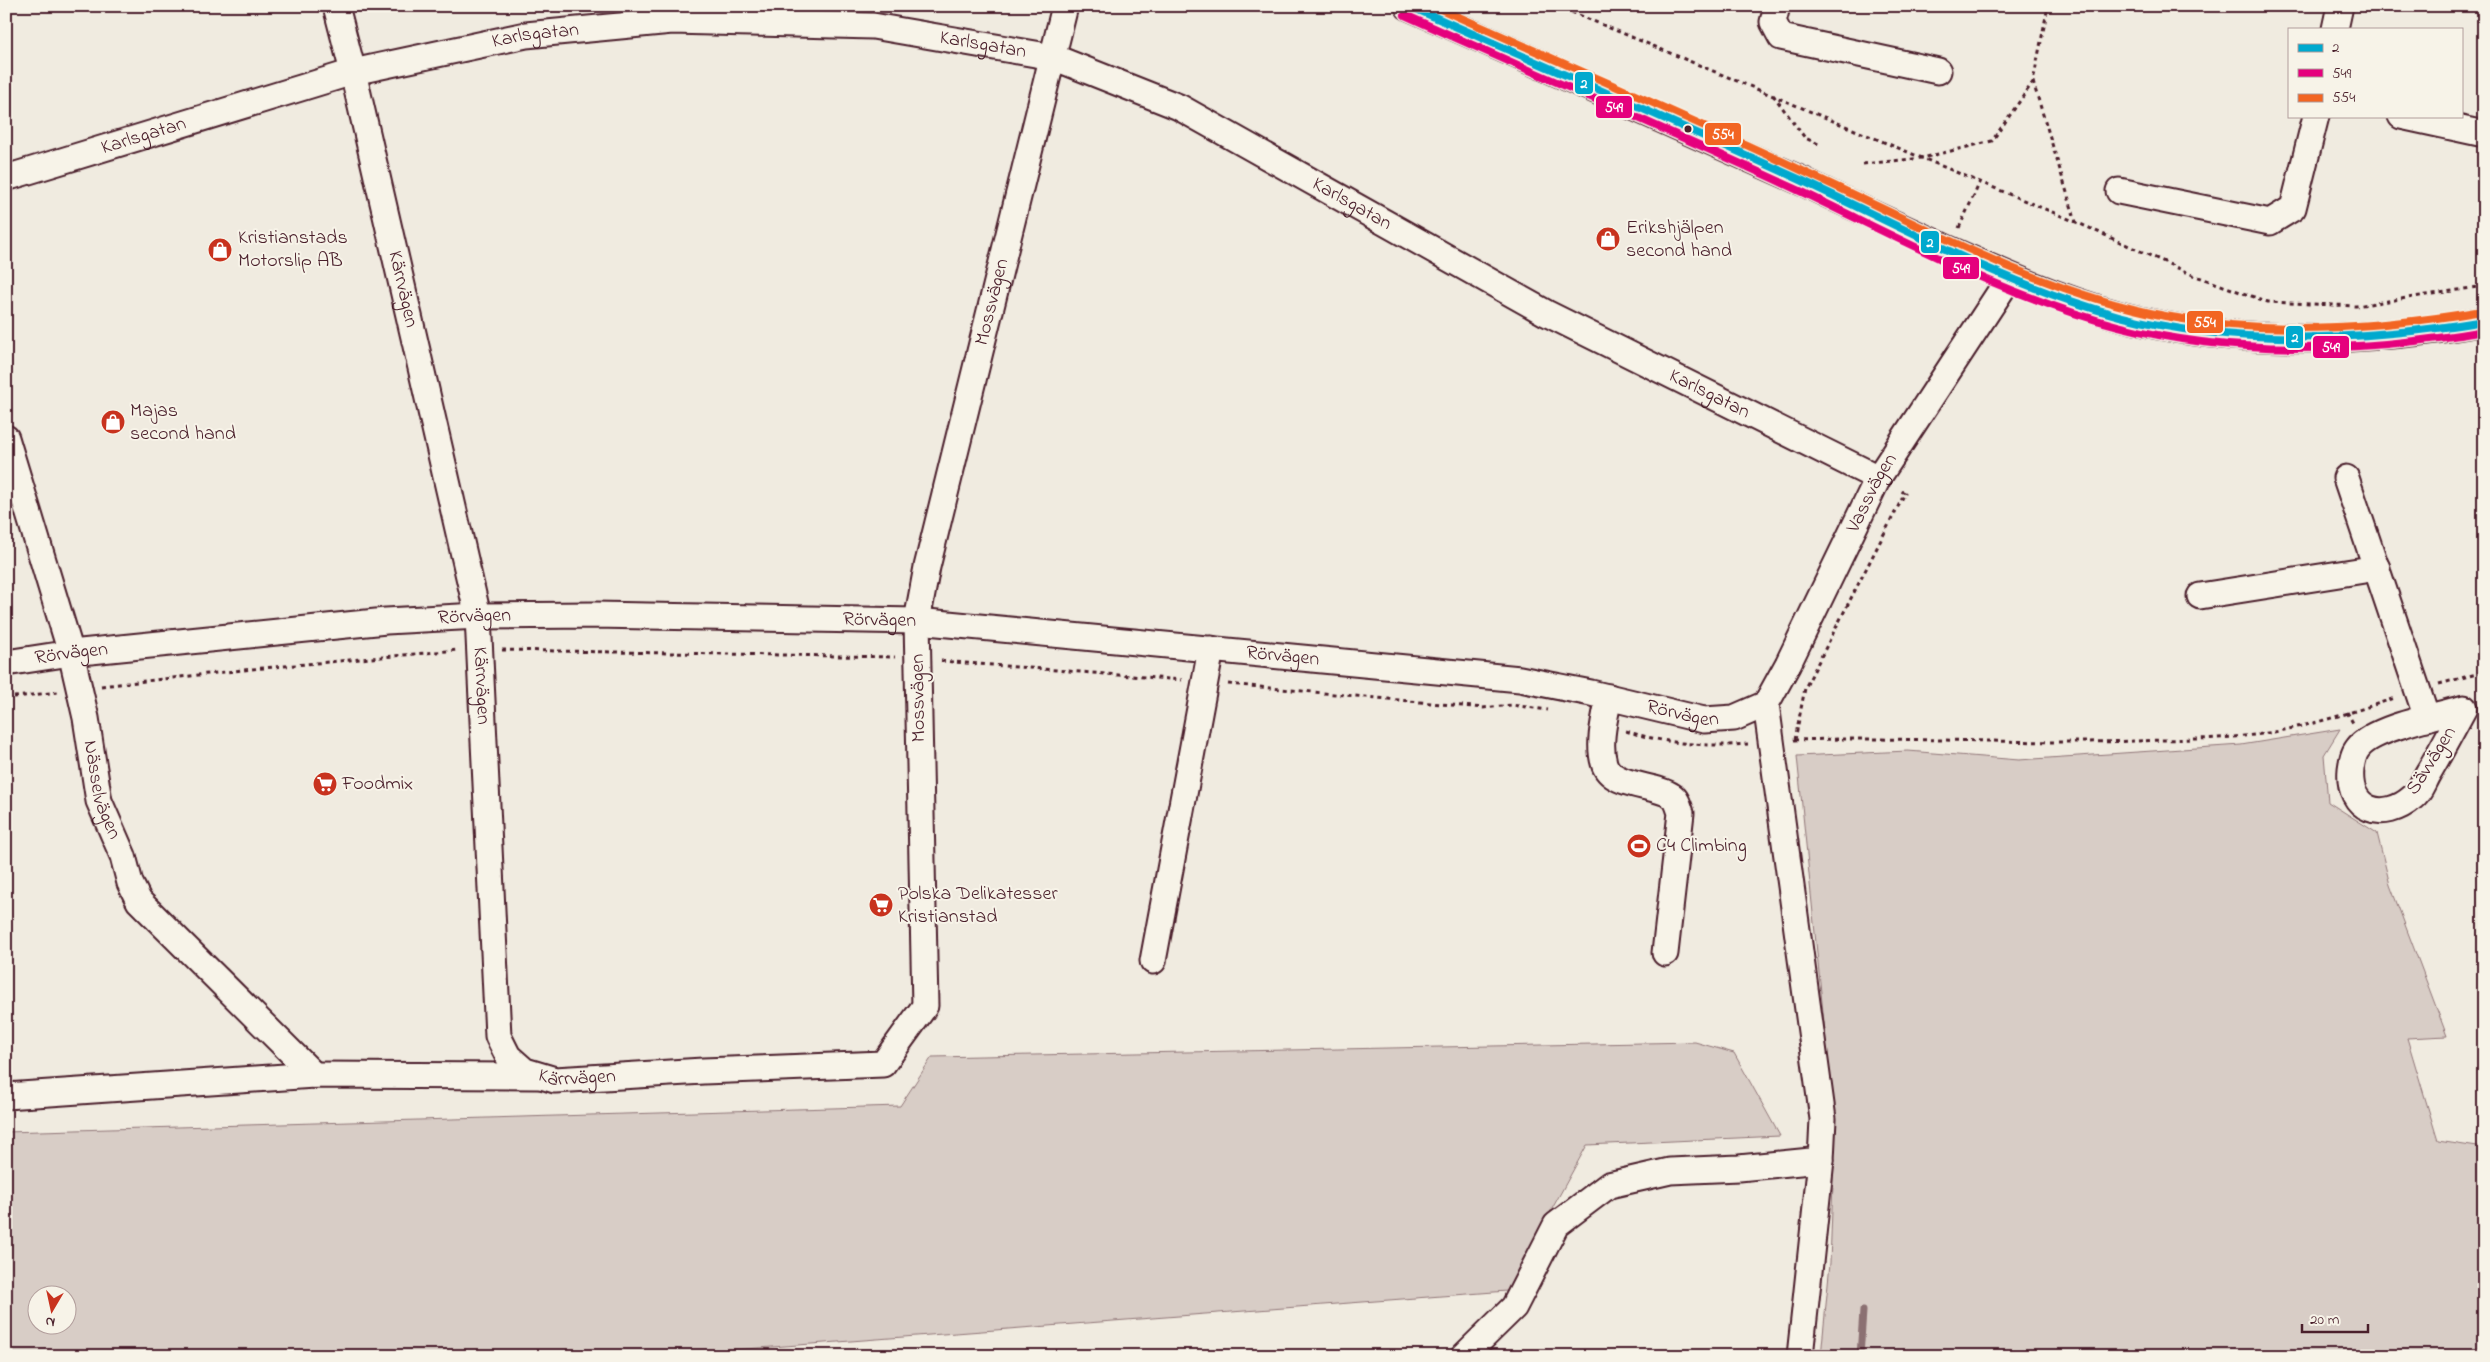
<svg xmlns="http://www.w3.org/2000/svg" width="2490" height="1362" viewBox="0 0 2490 1362" font-family="'Indie Flower',sans-serif">
  <style>
    .green { fill: #d8cdc6; stroke: #917678; fill-rule: evenodd }
    .lines { fill: none; stroke-linecap: round; stroke-linejoin: round }
    .stream { stroke: #8b6f72; stroke-width: 7 }
    .minor-casing { stroke: #4a1f2b; stroke-width: 29 }
    .major-casing { stroke: #4a1f2b; stroke-width: 31 }
    .path { stroke: #4a1f2b; stroke-width: 3; stroke-dasharray: 4 4; stroke-linecap: butt }
    .minor { stroke: #f7f3e8; stroke-width: 25 }
    .major { stroke: #f7f3e8; stroke-width: 28 }
    .bus-1-casing { stroke: #f7f3e8; stroke-width: 11 }
    .bus-2-casing { stroke: #f7f3e8; stroke-width: 11 }
    .bus-3-casing { stroke: #f7f3e8; stroke-width: 11 }
    .bus-1 { stroke: #00a9ce; stroke-width: 8 }
    .bus-2 { stroke: #e5007d; stroke-width: 8 }
    .bus-3 { stroke: #f26522; stroke-width: 8 }
    .bus-dot { fill: #4a1f2b; stroke: #f7f3e8; stroke-width: 2 }
    .labels { text-anchor: middle; dominant-baseline: central; stroke-width: 4; stroke-linejoin: round; paint-order: stroke }
    .street-label { font-size: 20px; fill: #4a1f2b; stroke: #f7f3e8 }
    .poi-label { font-size: 20px; fill: #4a1f2b; stroke: #f7f3e8; text-anchor: start }
    .line-badge { stroke: #f7f3e8; stroke-width: 2 }
    .badge-label { font-size: 14px; text-anchor: middle; font-weight: bold; fill: #fff }
  </style>
  <rect width="100%" height="100%" fill="#f0ebe0"/>
  <filter id="ink" filterUnits="userSpaceOnUse"><feTurbulence type="fractalNoise" baseFrequency=".02" numOctaves="2"/><feDisplacementMap in="SourceGraphic" scale="10" xChannelSelector="R" yChannelSelector="G"/><feConvolveMatrix kernelMatrix="1 2 1 2 8 2 1 2 1" color-interpolation-filters="sRGB"/></filter>
  <g filter="url(#ink)">
    <g class="green">
      <path d="M2340,729L2324,755L2328,802L2377,833L2390,885L2447,1036L2407,1038L2438,1141L2484,1148V1356H1821L1830,1263L1835,1130L1797,756L1908,751L2019,760L2241,745Z"/>
      <path d="M1695,1042L1734,1053L1780,1136L1587,1145L1507,1291L654,1356H6V1132L900,1106L932,1057ZM38,1294H68V1324H38Z"/>
    </g>
    <g class="lines">
      <path class="stream" d="M1860,1356L1863,1311"/>
      <defs>
        <g id="minor">
          <path id="s1" d="M336,6L353,72L478,616L498,1036L508,1056L525,1071L555,1080L703,1071L883,1064L925,1006L917,621L927,567L1065,6"/>
          <path d="M1777,6L1773,22L1781,37L1938,71"/>
          <path d="M2335,29L2340,6"/>
          <path d="M2401,116L2484,134"/>
          <path id="s2" d="M6,178L353,72L526,35L672,21L873,26L1053,57L1179,107L1546,313L1878,478"/>
          <path d="M2119,191L2270,222L2293,208L2316,116"/>
          <path id="s3" d="M6,438L71,653L86,718L99,801L123,856L130,883L139,901L314,1075"/>
          <path d="M2346,478L2427,718"/>
          <path d="M2200,596L2377,568"/>
          <path id="s4" d="M6,663L71,653L386,621L478,616L595,615L917,621L1520,679L1591,693L1704,720L1734,718L1766,704L1788,664L1878,478L2010,277"/>
          <path d="M1609,697C1605,717 1598,743 1604,763C1610,787 1655,784 1672,796C1677,799 1679,807 1681,813L1665,953"/>
          <path d="M2464,708C2452,730 2440,753 2427,775C2423,782 2420,792 2413,797C2384,823 2347,811 2351,769C2352,762 2353,754 2358,748C2373,728 2439,715 2464,708Z"/>
          <path d="M1153,961L1211,649"/>
          <path d="M6,1096L314,1075L538,1076"/>
          <path d="M1464,1356L1514,1307L1556,1225L1609,1185L1670,1171L1739,1168L1821,1160L1823,1119L1766,704"/>
          <path d="M1800,1356L1821,1160"/>
        </g>
        <path id="major" d="M1409,6L1804,182C1850,205 1897,226 1944,248C2002,274 2059,299 2120,316C2230,346 2372,343 2484,321"/>
      </defs>
      <use href="#minor" class="minor-casing"/>
      <use href="#major" class="major-casing"/>
      <g class="path">
        <path d="M1557,6L2076,222L2193,275L2268,302L2356,306L2484,286"/>
        <path d="M2033,82L2076,222"/>
        <path d="M1773,95L1805,138L1821,145"/>
        <path d="M1863,164L1922,158L1992,141L2033,82L2048,6"/>
        <path d="M1959,228L1980,182"/>
        <path d="M502,650L895,657"/>
        <path d="M941,661L1182,680"/>
        <path d="M1228,684L1483,708L1512,705L1548,710"/>
        <path d="M2439,684L2484,672"/>
        <path d="M101,686L252,669L458,650"/>
        <path d="M6,698L58,692"/>
        <path d="M2347,712L2353,723"/>
        <path d="M1626,731C1666,744 1706,747 1748,744"/>
        <path d="M1794,740C1917,736 2039,746 2161,740C2203,739 2253,738 2293,728C2328,720 2362,709 2395,698"/>
        <path d="M1795,740L1805,688L1905,493L1899,490"/>
      </g>
      <use href="#minor" class="minor"/>
      <use href="#major" class="major"/>
      <defs>
        <path id="bus-1" d="M1410,6C1541,65 1673,121 1803,181C1906,229 2009,286 2119,316C2238,347 2364,341 2484,321"/>
        <path id="bus-2" d="M1405,15C1536,74 1669,130 1800,191C1903,240 2007,297 2118,326C2237,357 2363,352 2484,331"/>
        <path id="bus-3" d="M1434,6C1559,62 1684,115 1807,173C1923,226 2039,292 2165,316C2270,336 2378,329 2482,311"/>
      </defs>
      <use href="#bus-1" class="bus-1-casing"/>
      <use href="#bus-2" class="bus-2-casing"/>
      <use href="#bus-3" class="bus-3-casing"/>
      <use href="#bus-1" class="bus-1"/>
      <use href="#bus-2" class="bus-2"/>
      <use href="#bus-3" class="bus-3"/>
    </g>
  </g>
  <defs>
    <symbol id="shop-disc" viewBox="-11 -11 22 22"><circle r="9.5" fill="#c8321e" stroke="#f7f3e8"/><path d="M-5-2.5h2.3a2.7 3.5 0 0 1 5.4 0H5L5.5 6h-11ZM-1.5-2.5h3a1.5 2.3 0 0 0-3 0Z" fill="#fff"/></symbol>
    <symbol id="supermarket-disc" viewBox="-11 -11 22 22"><circle r="9.5" fill="#c8321e" stroke="#f7f3e8"/><path d="M-6-5.5h2.5l.6 2H6L4.5 2H-2.5L-4.4-4H-6ZM-1.5 3.2a1.3 1.3 0 1 0 .1 0ZM3 3.2a1.3 1.3 0 1 0 .1 0Z" fill="#fff"/></symbol>
    <symbol id="stadium-disc" viewBox="-11 -11 22 22"><circle r="9.5" fill="#c8321e" stroke="#f7f3e8"/><path d="M0-5a6.5 5 0 1 0 0 10a6.5 5 0 1 0 0-10ZM-3.5-1.8h7v3.6h-7Z" fill="#fff"/></symbol>
  </defs>
  <g fill-rule="evenodd">
    <use href="#shop-disc" x="1594" y="225" width="28" height="28"/>
    <use href="#shop-disc" x="206" y="236" width="28" height="28"/>
    <use href="#shop-disc" x="99" y="408" width="28" height="28"/>
    <use href="#supermarket-disc" x="311" y="770" width="28" height="28"/>
    <use href="#stadium-disc" x="1625" y="832" width="28" height="28"/>
    <use href="#supermarket-disc" x="867" y="891" width="28" height="28"/>
  </g>
  <circle class="bus-dot" cx="1688" cy="129" r="4.5"/>
  <g class="labels">
    <g class="street-label">
      <text stroke="none"><textPath href="#s2" startOffset="549">Karlsgatan</textPath></text>
      <text stroke="none"><textPath href="#s2" startOffset="999">Karlsgatan</textPath></text>
      <text stroke="none"><textPath href="#s2" startOffset="144">Karlsgatan</textPath></text>
      <text stroke="none"><textPath href="#s2" startOffset="1404">Karlsgatan</textPath></text>
      <text stroke="none"><textPath href="#s1" startOffset="291">Kärrvägen</textPath></text>
      <text stroke="none"><textPath href="#s1" startOffset="2236">Mossvägen</textPath></text>
      <text stroke="none"><textPath href="#s2" startOffset="1809">Karlsgatan</textPath></text>
      <text stroke="none"><textPath href="#s4" startOffset="2009">Vassvägen</textPath></text>
      <text stroke="none"><textPath href="#s4" startOffset="471">Rörvägen</textPath></text>
      <text stroke="none"><textPath href="#s4" startOffset="876">Rörvägen</textPath></text>
      <text stroke="none"><textPath href="#s4" startOffset="66">Rörvägen</textPath></text>
      <text stroke="none"><textPath href="#s4" startOffset="1281">Rörvägen</textPath></text>
      <text stroke="none"><textPath href="#s1" startOffset="696">Kärrvägen</textPath></text>
      <text transform="translate(919 698) rotate(-91)">Mossvägen</text>
      <text stroke="none"><textPath href="#s4" startOffset="1686">Rörvägen</textPath></text>
      <text transform="translate(2432 761) rotate(-58)">Sävvägen</text>
      <text stroke="none"><textPath href="#s3" startOffset="365">Nässelvägen</textPath></text>
      <text stroke="none"><textPath href="#s1" startOffset="1145">Kärrvägen</textPath></text>
    </g>
    <g class="poi-label">
      <text x="1626" y="228">Erikshjälpen<tspan x="1626" dy="23">second hand</tspan></text>
      <text x="238" y="238">Kristianstads<tspan x="238" dy="23">Motorslip AB</tspan></text>
      <text x="130" y="411">Majas<tspan x="130" dy="23">second hand</tspan></text>
      <text x="342" y="784">Foodmix</text>
      <text x="1656" y="846">C4 Climbing</text>
      <text x="898" y="894">Polska Delikatesser<tspan x="898" dy="23">Kristianstad</tspan></text>
    </g>
  </g>
  <g class="line-badge">
    <rect x="1574" y="71" width="20" height="24" rx="5" fill="#00a9ce"/>
    <rect x="1595" y="95" width="38" height="24" rx="5" fill="#e5007d"/>
    <rect x="1704" y="122" width="38" height="24" rx="5" fill="#f26522"/>
    <rect x="1920" y="230" width="20" height="24" rx="5" fill="#00a9ce"/>
    <rect x="1942" y="256" width="38" height="24" rx="5" fill="#e5007d"/>
    <rect x="2186" y="310" width="38" height="24" rx="5" fill="#f26522"/>
    <rect x="2285" y="325" width="19" height="24" rx="5" fill="#00a9ce"/>
    <rect x="2312" y="335" width="38" height="24" rx="5" fill="#e5007d"/>
  </g>
  <g class="badge-label">
    <text x="1584" y="88">2</text>
    <text x="1614" y="112">549</text>
    <text x="1723" y="139">554</text>
    <text x="1930" y="247">2</text>
    <text x="1961" y="273">549</text>
    <text x="2205" y="327">554</text>
    <text x="2295" y="342">2</text>
    <text x="2331" y="352">549</text>
  </g>
  <rect width="2490" height="1362" fill="none" stroke="#f7f3e8" stroke-width="25"/>
  <rect x="12" y="12" width="2465" height="1337" fill="none" stroke="#4a1f2b" stroke-width="2" filter="url(#ink)"/>
  <rect x="2288" y="28" width="175" height="90" fill="#f7f3e8" stroke="#b29e9c"/>
  <rect x="2298" y="44" width="25" height="8" fill="#00a9ce" stroke="#b29e9c"/>
  <text x="2332" y="52" font-size="15" fill="#4a1f2b">2</text>
  <rect x="2298" y="69" width="25" height="8" fill="#e5007d" stroke="#b29e9c"/>
  <text x="2332" y="78" font-size="15" fill="#4a1f2b">549</text>
  <rect x="2298" y="94" width="25" height="8" fill="#f26522" stroke="#b29e9c"/>
  <text x="2332" y="102" font-size="15" fill="#4a1f2b">554</text>
  <g transform="translate(52 1310) rotate(189)"><circle r="24" fill="#f7f3e8" stroke="#b29e9c"/>
  <path d="M0-4L9 19L0 12L-9 19Z" fill="#c8321e"/>
  <text y="-8" font-size="14" font-weight="bold" text-anchor="middle" fill="#4a1f2b">N</text>
  </g>
  <path d="M2302 1324v8h66v-8" fill="none" stroke="#4a1f2b" stroke-width="2.5"/>
  <text x="2310" y="1324" font-size="15" fill="#4a1f2b" stroke="#f7f3e8" stroke-width="4" paint-order="stroke">20 m</text>
</svg>
